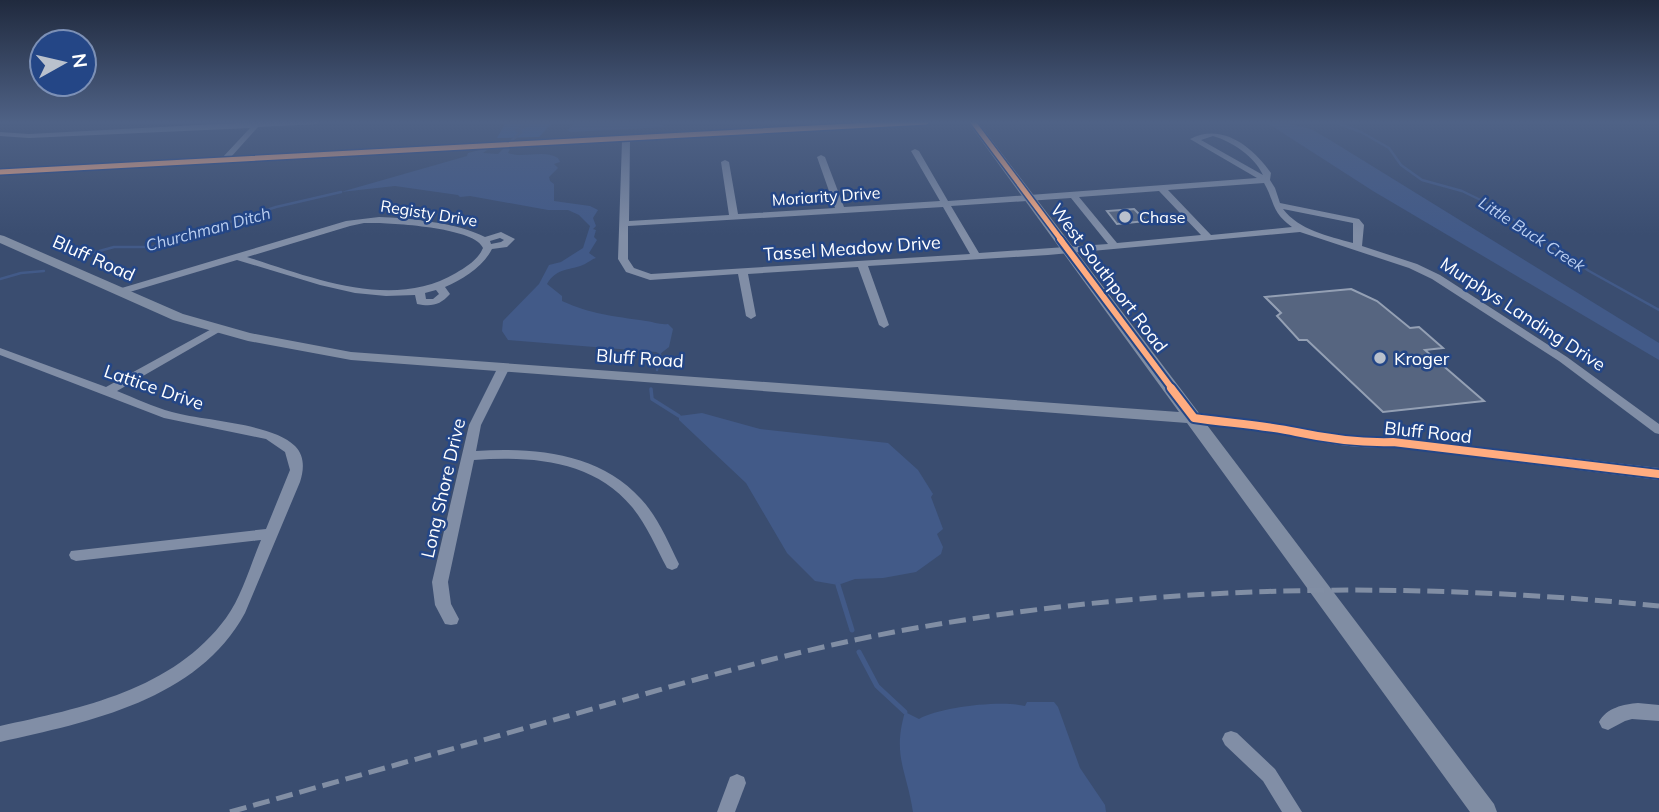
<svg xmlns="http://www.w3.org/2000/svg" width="1659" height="812" viewBox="0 0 1659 812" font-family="Mulish,sans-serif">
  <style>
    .green { fill: #385d9b }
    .water { fill: #425a88 }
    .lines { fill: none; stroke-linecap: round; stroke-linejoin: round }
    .stream-far2 { stroke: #425a88; stroke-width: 2.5 }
    .stream-far1 { stroke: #425a88; stroke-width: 3.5 }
    .stream { stroke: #425a88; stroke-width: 5 }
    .building { fill: #566580; stroke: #94a0b4; stroke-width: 2 }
    .minor { fill: #818ea6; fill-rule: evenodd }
    .major { fill: #808da3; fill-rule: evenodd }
    .rail { stroke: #818ea4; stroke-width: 5; stroke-dasharray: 17 7; stroke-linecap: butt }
    .cycleway-far2-casing { stroke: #244686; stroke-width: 8 }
    .cycleway-far1-casing { stroke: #244686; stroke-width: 10 }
    .cycleway-casing { stroke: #244686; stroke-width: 12 }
    .cycleway-far2 { stroke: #ffac80; stroke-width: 5 }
    .cycleway-far1 { stroke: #ffac80; stroke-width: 6 }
    .cycleway { stroke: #ffac80; stroke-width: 8 }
    .poi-dot { fill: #bac1cd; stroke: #244686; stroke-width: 2.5 }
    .labels { text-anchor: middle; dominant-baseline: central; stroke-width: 5; stroke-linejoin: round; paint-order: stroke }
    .far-street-label { font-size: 16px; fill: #fff; stroke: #244686 }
    .far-poi-label { font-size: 16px; fill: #fff; stroke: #244686; text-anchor: start }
    .far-water-label { font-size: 16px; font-style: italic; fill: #bacef0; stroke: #244686 }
    .street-label { font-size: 18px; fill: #fff; stroke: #244686 }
    .poi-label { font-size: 18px; fill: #fff; stroke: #244686; text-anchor: start }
  </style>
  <rect width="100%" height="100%" fill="#3a4d70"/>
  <path class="green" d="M506,122H553L539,137L497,138Z"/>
  <g class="water">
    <path d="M575,122H654L667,127L570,132L568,130Z"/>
    <path d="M1286,123L1311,129L1330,140L1659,343V360L1373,191L1269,124Z"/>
    <path d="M506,146L510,149L508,153C524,159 543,149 558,158L560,162L554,164L558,168L549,177L550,181L554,184V201L590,206L598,210L593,218L596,226L593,229L596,230L594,237L597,240L589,253L596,258C592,259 589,262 585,264C570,271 557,267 547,284L562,296V301C591,314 612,316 646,321C654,322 660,325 668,324L673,329L669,347L660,354L656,352L508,340L502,331L503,321L539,284L549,265L561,262L583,248L590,226L579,215L568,210H548L470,196L460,197L458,195L395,186L341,192L467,156L468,153L491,147L483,153L498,154Z"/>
    <path d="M702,413L760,429L888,443L918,470L933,494L931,497L943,529L937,534L943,547L941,554L916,572L883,578L855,579L838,585L815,581L787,553L746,483L679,420V416Z"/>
    <path d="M1027,702H1054L1058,707L1080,768L1105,805L1106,812H913C907,771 892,756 905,712L919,719C940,707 1001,700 1025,706Z"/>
  </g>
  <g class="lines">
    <g class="stream-far2">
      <path d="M1334,122L1361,132L1389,148L1401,165L1422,180L1462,191L1495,207L1589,271L1659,310"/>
      <path d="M510,142L521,132L516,130L527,126L529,122"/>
      <path d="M74,258L114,247H152L276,207L341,192"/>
      <path d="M0,279L21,273L44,271"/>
      <path d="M657,370L660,354"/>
    </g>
    <path class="stream-far1" d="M651,389L652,399L679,416"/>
    <g class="stream">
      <path d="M838,585L852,630"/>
      <path d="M859,652L877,686L905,712"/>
    </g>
  </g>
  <g class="building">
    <path d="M1134,209L1146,221L1117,224L1107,211Z"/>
    <path d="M1351,289L1377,301L1410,328L1419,327L1443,348L1425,350L1484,401L1383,412L1307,340H1299L1277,316L1281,313L1265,297Z"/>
  </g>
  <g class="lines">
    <g class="minor">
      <path d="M255,122H321L317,124L258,127L231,157L888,122H930L926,124L630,140L629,221L729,215L721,162L725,160L729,162L738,214L835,208L817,157L821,155L825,157L844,207L940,201L911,151L915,149L919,151L948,201L1257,178L1190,139C1222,122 1253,147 1271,173L1270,180L1275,188L1280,203L1359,219L1364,225L1362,246L1417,264L1440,275L1567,357L1659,424V434L1655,433L1559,361L1432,279L1409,268L1300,232L1048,255L868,266L889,325L884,328L879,325L858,267L748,274L756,316L751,319L746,316L738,274L650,280L626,272L618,259L622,141L0,175V169L222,158L250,128L29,138L0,136V132L29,134ZM1213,136C1233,142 1254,156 1263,175L1201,140ZM1264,183C1275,202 1271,212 1292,227L1211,235L1168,190ZM1159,191L1201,235L1117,243L1079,197ZM1071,198L1108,244L979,253L951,206ZM943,207L970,254L651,274L634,268L628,259V226ZM1283,209L1353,223V243C1328,236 1299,230 1283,209Z"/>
      <path d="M379,217C410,218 458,223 485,237L501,232L515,239L507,247L492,249C483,267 463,279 445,287L450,294C440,305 432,307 417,304L415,295L386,296L355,293L320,285L237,260L123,294L119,295L114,292L115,290L346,221ZM364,223C386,222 476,227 483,248C478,260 466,267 456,273C392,311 311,277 247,257L350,226ZM500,238L504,240L501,242L491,244L490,241ZM436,290L439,294L433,299H426L425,293Z"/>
      <path d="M217,326L222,329L221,331L117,391C135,398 153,407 172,412C204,421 272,423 295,446C305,456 304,470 300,482L245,613C198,700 89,722 0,742V726C82,708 173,690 226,618C242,596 250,566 261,540L76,561L71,559L69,555L71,551L266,529L290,470L285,452L266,439L164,418L0,355V348L106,387Z"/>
      <path d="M503,366L509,369L481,425L476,451C534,447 600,453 641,499C658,517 668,542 679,564L677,568L672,570L667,568C656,548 647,525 632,507C593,460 531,456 474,460L448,582L451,604L459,619L457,624L451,625L445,624L435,605L432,582L469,425L497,369Z"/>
      <path d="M1638,703L1659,705V721L1632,719L1625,721L1608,730L1602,728L1599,722C1606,708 1624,704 1638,703Z"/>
      <path d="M1231,731L1237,733L1275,769L1302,812H1282L1263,781L1225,745L1222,739L1225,733Z"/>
      <path d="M737,774L744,777L746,783L735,812H717L730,777Z"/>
    </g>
    <path class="major" d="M968,122H978L1199,413L1297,427L1318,433L1361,438L1393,437L1659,468V480L1393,447C1356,449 1331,444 1295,437C1266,431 1236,429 1207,425L1494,804L1497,812H1470L1187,423L351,360L248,341L173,320L0,243V235L4,236L183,314L250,333L351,352L1179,412Z"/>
    <path class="rail" d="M230,812C343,780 455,748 568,716C676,685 784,653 894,632C1151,584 1399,580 1659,606"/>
    <defs>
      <g id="cycleway-far2">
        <path d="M973,122L1062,241"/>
        <path d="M0,172L926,122"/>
      </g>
      <path id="cycleway-far1" d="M1060,239L1173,390"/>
      <path id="cycleway" d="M1171,388L1194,418C1228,423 1263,425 1296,432C1329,439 1359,443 1393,442L1659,474"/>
    </defs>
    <use href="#cycleway-far2" class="cycleway-far2-casing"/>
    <use href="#cycleway-far1" class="cycleway-far1-casing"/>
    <use href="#cycleway" class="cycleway-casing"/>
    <use href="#cycleway-far2" class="cycleway-far2"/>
    <use href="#cycleway-far1" class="cycleway-far1"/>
    <use href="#cycleway" class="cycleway"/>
  </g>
  <linearGradient id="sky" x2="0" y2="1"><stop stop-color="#202a3e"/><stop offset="0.52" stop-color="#4f6286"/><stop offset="1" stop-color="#4f6286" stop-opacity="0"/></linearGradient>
  <rect width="1659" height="235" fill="url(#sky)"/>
  <g class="poi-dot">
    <circle cx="1125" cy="217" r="7"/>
    <circle cx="1380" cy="358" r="7"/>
  </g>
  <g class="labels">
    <g class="far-street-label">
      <text transform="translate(826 196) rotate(-4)">Moriarity Drive</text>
      <text transform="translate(429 213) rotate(9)">Registy Drive</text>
    </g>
    <g class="far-poi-label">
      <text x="1139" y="217">Chase</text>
    </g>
    <g class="far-water-label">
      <text transform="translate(208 229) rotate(-15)">Churchman Ditch</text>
      <text transform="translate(1532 234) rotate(33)">Little Buck Creek</text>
    </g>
    <g class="street-label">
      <text transform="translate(852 248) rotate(-4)">Tassel Meadow Drive</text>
      <text transform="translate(94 258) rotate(24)">Bluff Road</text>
      <text transform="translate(1109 278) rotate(53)">West Southport Road</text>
      <text transform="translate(1523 314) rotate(33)">Murphys Landing Drive</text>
      <text transform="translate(640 358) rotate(4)">Bluff Road</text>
      <text transform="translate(154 387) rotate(19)">Lattice Drive</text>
      <text transform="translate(1428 432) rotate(6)">Bluff Road</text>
      <text transform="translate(443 488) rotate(-77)">Long Shore Drive</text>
    </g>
    <g class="poi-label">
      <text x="1394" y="358">Kroger</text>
    </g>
  </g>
  <g transform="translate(63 63) rotate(82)"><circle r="33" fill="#244686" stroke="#7c90b6" stroke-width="2"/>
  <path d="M0-5L12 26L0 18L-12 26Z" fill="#bac1cd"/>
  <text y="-10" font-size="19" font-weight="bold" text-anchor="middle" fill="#ffffff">N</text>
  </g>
</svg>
